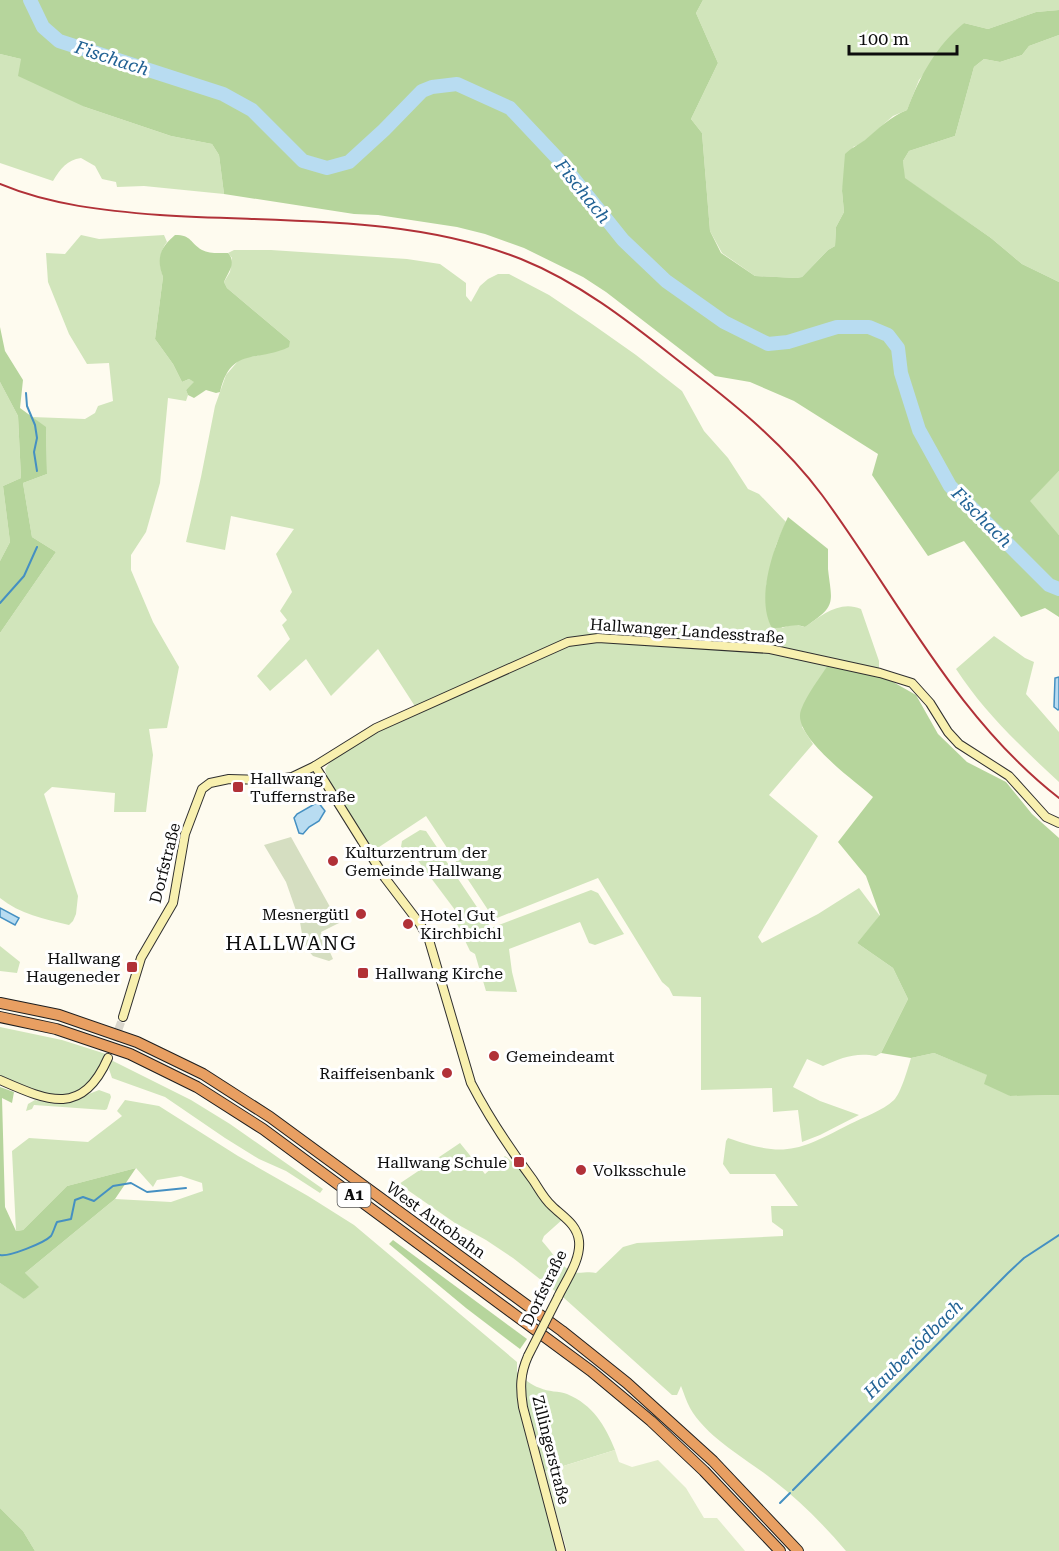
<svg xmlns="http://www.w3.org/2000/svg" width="1059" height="1551" viewBox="0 0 1059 1551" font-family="'Roboto Serif',serif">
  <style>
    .green { fill: #d1e5bb }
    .forest { fill: #b6d59c }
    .cemetery { fill: #d5dec1 }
    .pitch { fill: #e2edcc }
    .water { fill: #b8dcf1; stroke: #4590c2; stroke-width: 1.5 }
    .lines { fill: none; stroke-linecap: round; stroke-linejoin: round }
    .stream { stroke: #4590c2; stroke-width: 2 }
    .river { stroke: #b8dcf1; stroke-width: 14 }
    .secondary-tunnel { stroke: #dad7cd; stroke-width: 8; stroke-dasharray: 8 4; stroke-linecap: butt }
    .secondary-casing { stroke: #2f2f2f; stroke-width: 10 }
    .highway-casing { stroke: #1e1e1e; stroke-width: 12 }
    .secondary { stroke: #f8f0af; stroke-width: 8 }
    .highway { stroke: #e89f62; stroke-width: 10 }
    .rail { stroke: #b13138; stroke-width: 2 }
    .secondary-bridge-casing { stroke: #2f2f2f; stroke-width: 10; stroke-linecap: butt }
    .secondary-bridge { stroke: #f8f0af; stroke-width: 8 }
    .poi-dot { fill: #b13138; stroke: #fff; stroke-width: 2 }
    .labels { text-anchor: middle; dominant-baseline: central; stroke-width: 6; stroke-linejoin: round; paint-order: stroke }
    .shield { fill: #fff; stroke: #565656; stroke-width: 1.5 }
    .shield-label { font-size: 15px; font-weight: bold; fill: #0d0d0d }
    .street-label { font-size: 16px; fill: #0d0d0d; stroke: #fff }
    .poi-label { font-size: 16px; fill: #0d0d0d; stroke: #fff; text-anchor: start }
    .water-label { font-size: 18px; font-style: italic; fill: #216294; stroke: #fff }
    .quarter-label { font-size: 20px; letter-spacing: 1.5px; fill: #0d0d0d; stroke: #fff }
  </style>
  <rect width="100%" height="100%" fill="#fefbef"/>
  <g class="green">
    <path d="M703,0H1059V10L1036,12L988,29L964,23L919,80L907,110L893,116L862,143L853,147L842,191L844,212L836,227L835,246L828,250L802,277L796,278L755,276L722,253L710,231L702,133L691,119L718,63L696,13Z"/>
    <path d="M1059,35V282L1022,264L991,238L904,178L903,161L909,151L955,136L974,67L984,59L1000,62L1022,55L1029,46Z"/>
    <path d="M0,54L21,59L85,107L171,136L212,144L219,155L224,194L144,186L117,187L116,182L102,179L95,166L81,158C67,160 60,169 53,181L0,163Z"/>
    <path d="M81,235L99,239L164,235L167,242C159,252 159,265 163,277L155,339L173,364L182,382L189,379L195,382L186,390L188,395L186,401L168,398L160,483L146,532L131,555V570L153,622L179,667L167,728L149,729L153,755L146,812H114L115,793L52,787L44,794L78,896L76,914L73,921L69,925C44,919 20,914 0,898V633L56,552L32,537L23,483L47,474L46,428L32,417L85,419L95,413L98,406L113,401L109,363L87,364L69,334L48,282L46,253L65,254Z"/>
    <path d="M234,250H271L407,259L440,264L466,283V296L471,302L480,286L488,279L498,274H509L549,295L592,324L636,355L682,391L704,431L728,458L748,489L759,494L786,522L776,545L766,586L782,628L793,624L805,627C822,615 840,600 861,609L879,661V674L802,727L813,744L769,795L818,836L758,937L762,943L818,914L859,888L880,916L857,943L893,968L908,999L881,1053L876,1056C855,1052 841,1058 823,1066L807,1059L793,1087L820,1101L859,1115L820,1135L802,1142L798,1110L773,1112L772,1088L701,1090V997L673,996L669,988L662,982L598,878L497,918L492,916L426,816L373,851L328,780L325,769C338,747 394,723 418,711L378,649L331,696L306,659L270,691L257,676L290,639L282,625L287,620L280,611L292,592L276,554L294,529L231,516L225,550L186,542L201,477L215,406L226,375L239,360L246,357L257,356L290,341L227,288L224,282L230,272L232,258L228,253Z"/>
    <path d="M0,382L18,416L21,478L3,486L10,542L0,561Z"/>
    <path d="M1059,471V535L1029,501Z"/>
    <path d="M994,636L1025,658L1034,662L1026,694L1059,732V782C1021,747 984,712 956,669Z"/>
    <path d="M420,830L426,831L491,928L591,890L598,893L624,934L595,945L589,943L580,922L509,949L512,972L517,992L486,991L475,954L470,951L456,922L458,914L416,858L411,862L401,847L402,841Z"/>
    <path d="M0,946L20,962L17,973L0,971Z"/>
    <path d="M0,1027L62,1040L106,1054C75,1117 52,1095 0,1076Z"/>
    <path d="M934,1053L988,1075L1010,1096L1059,1095V1551H846C824,1525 800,1501 773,1480C747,1459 707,1438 690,1408C686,1401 684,1393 681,1386L677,1395H672L564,1298L513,1258L486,1240L455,1223L399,1184L460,1143L485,1174L505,1156C529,1174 538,1201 563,1219L544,1236L542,1241C551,1251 561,1267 573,1272C578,1274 589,1271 596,1273L623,1247L637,1243L783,1236V1230L772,1222L771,1206H798L775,1174H730L723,1164L726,1141L728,1138C785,1158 798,1151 850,1124C864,1117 882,1111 894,1100C901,1093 908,1068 911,1058Z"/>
    <path d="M111,1060L191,1100L230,1124L323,1189L320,1193L286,1171L259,1159L225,1138L165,1097L112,1078L109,1069Z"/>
    <path d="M99,1090L110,1094L111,1097L107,1109L105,1110L34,1105L32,1109L26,1111L28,1104L35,1100L56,1104L66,1103Z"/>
    <path d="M125,1100L159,1106L238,1156L308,1196L354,1225L517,1362V1372C524,1378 530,1385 540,1388C548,1392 559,1391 567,1394C593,1405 605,1425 615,1450L544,1472L557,1551H35L23,1531L0,1508V1283L25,1299V1273L115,1199L171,1202L203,1191L202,1183L181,1176L157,1180L153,1187L136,1168L67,1186L23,1230L16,1231L12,1151L29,1138L88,1142L122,1116L117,1111Z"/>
  </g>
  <g class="forest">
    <path d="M0,0H703L696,13L718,63L691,119L702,133L710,231L721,253L755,276L796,278L802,277L828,250L835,246L836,227L844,212L842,191L845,154C851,148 858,145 865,140C879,128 890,117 907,110C920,76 936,46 964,23L988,29L1036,12L1059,10V35L1029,46L1022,55L1000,62L984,59L974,67L955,136L909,151L903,161L905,178L991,238L1022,264L1059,282V471L1030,501L1059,535V617L1045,608L1021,617L964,541L928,556L872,475L878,454L794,401L750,382L715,376L606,292L583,277L524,248L485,234L457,227L378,215L354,214L224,194L219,155L212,144L171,136L85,107L18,76L21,59L0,54Z"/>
    <path d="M175,235C192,235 190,243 202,250C209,254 219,253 228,253C237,263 228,272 224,282L227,288L290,341L289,347C256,363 231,346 220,392L216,393L206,390L194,398L188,395L186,390L194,382L189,379L182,382L173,364L155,339L163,277C156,258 160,248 175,235Z"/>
    <path d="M0,327L5,351L23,380L20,408L46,427L47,474L23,483L32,537L56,552L0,633V561L10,542L3,486L21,478L18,416L0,382Z"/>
    <path d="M788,517L828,549C828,556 828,563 828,569C832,604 837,605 805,627C793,622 784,629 772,628C755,598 774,546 788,517Z"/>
    <path d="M828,665L879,674L916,695L938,734L967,762L1006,782L1032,814L1059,838V1095L1010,1096L984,1084L987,1075L934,1053L911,1058L881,1053L908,999L893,968L857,943L880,915L866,876L838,842L873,797C855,781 791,736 801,710C807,694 819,679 828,665Z"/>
    <path d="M0,1087L14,1092L12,1103L2,1098L5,1207L16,1231L23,1230L67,1186L136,1168L115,1199L25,1273L39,1287L24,1299L0,1283Z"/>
    <path d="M393,1240L527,1339L520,1349L466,1308L389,1244Z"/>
    <path d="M0,1508L23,1531L35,1551H0Z"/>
  </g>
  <path class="cemetery" d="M291,837L339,923L321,932L333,959L329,961L313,956L304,946L300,922L286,882L264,845Z"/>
  <path class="pitch" d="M615,1450L619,1462L632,1467L658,1460L686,1488L704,1518H717L745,1551H567L544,1472Z"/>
  <g class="water">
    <path d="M1059,677V709L1058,710L1054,707L1055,678Z"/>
    <path d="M318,802L325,811L319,821L309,827L303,834L299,833L294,818L297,814Z"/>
    <path d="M0,908L19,918L15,925L0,917Z"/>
  </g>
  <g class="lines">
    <g class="stream">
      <path d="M26,393L27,406L35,425L37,438L34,452L37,471"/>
      <path d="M0,603L24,576L37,547"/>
      <path d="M0,1255C9,1257 44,1243 51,1236C53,1233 55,1226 57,1222L71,1219L75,1200L83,1197L94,1201L113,1186L131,1183L147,1192L186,1188"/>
      <path d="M793,1490L1008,1273L1024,1258L1059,1235"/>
      <path d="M780,1503L790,1493"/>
    </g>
    <path class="river" d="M30,0L43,27L59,41L223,94L252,110L303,161L327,168L349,162L384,130L422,91L432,87L457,84L510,108L559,160L623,240L666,281L724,322L768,344L788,342L837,327H869L888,335L898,348L901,373L919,430L950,486L1049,585L1059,589"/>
    <path class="secondary-tunnel" d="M110,1052L123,1017"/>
    <defs>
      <g id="secondary">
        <path d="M315,766L385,878L420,924L429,940L471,1083C489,1118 510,1149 533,1180C539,1189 544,1199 552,1206C563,1217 577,1224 579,1241C581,1260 566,1280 558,1297"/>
        <path d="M123,1017L141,958L173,903L185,834L202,789L210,783L229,779L272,780L292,777L315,766L376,728L568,642L598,638L770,649L880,673L912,683L930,703L948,732L959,744L1009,776L1046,817L1059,823"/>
        <path d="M0,1080C48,1101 82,1117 108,1058"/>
        <path d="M528,1356C520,1374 520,1388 523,1407L561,1551"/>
      </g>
      <g id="highway">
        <path d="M0,1003L59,1015L137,1042L203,1074L270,1117L562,1331L627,1383L713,1461L798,1551"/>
        <path d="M0,1017L56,1029L130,1054L197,1087L263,1129L591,1371L651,1421L704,1471L780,1551"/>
      </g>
    </defs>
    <use href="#secondary" class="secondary-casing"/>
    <use href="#highway" class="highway-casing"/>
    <use href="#secondary" class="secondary"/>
    <use href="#highway" class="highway"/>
    <path class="rail" d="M0,184C50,205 106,211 160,215C280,223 408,214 521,259C578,282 627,320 675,358C728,399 781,440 822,495C898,598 956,718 1059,798"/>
    <defs>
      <path id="secondary-bridge" d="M528,1356L558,1297"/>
    </defs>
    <use href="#secondary-bridge" class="secondary-bridge-casing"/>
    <use href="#secondary-bridge" class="secondary-bridge"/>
  </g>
  <g class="poi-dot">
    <rect x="232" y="781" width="12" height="12" rx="3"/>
    <circle cx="333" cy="861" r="6"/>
    <circle cx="361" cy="914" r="6"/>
    <circle cx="408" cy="924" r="6"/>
    <rect x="126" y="961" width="12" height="12" rx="3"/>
    <rect x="357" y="967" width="12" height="12" rx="3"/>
    <circle cx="494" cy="1056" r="6"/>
    <circle cx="447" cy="1073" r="6"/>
    <rect x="513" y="1156" width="12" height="12" rx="3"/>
    <circle cx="581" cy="1170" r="6"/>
  </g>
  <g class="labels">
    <rect class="shield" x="337.5" y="1183" width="33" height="24" rx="4.5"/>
    <g class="shield-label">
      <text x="354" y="1195">A1</text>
    </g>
    <g class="street-label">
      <text transform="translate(687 631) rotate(4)">Hallwanger Landesstraße</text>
      <text transform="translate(165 863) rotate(-76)">Dorfstraße</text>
      <text transform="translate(436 1220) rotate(36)">West Autobahn</text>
      <text transform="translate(544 1288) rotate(-64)">Dorfstraße</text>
      <text transform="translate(551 1450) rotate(76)">Zillingerstraße</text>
    </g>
    <g class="poi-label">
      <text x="250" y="778">Hallwang<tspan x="250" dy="18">Tuffernstraße</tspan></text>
      <text x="345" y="852">Kulturzentrum der<tspan x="345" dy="18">Gemeinde Hallwang</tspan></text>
      <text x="349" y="914" text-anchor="end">Mesnergütl</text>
      <text x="420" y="915">Hotel Gut<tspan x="420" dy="18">Kirchbichl</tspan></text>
      <text x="120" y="958" text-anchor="end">Hallwang<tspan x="120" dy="18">Haugeneder</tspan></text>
      <text x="375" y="973">Hallwang Kirche</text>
      <text x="506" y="1056">Gemeindeamt</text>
      <text x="435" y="1073" text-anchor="end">Raiffeisenbank</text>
      <text x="507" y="1162" text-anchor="end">Hallwang Schule</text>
      <text x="593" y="1170">Volksschule</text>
    </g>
    <g class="water-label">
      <text transform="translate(112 58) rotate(18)">Fischach</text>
      <text transform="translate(583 191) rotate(51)">Fischach</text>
      <text transform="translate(982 517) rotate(45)">Fischach</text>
      <text transform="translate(913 1349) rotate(-45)">Haubenödbach</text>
    </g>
    <g class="quarter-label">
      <text x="291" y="943">HALLWANG</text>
    </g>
  </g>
  <path d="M849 45v9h108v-9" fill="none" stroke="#0d0d0d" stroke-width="3"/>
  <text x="858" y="45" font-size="18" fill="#0d0d0d" stroke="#ffffff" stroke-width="4.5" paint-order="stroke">100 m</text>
</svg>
